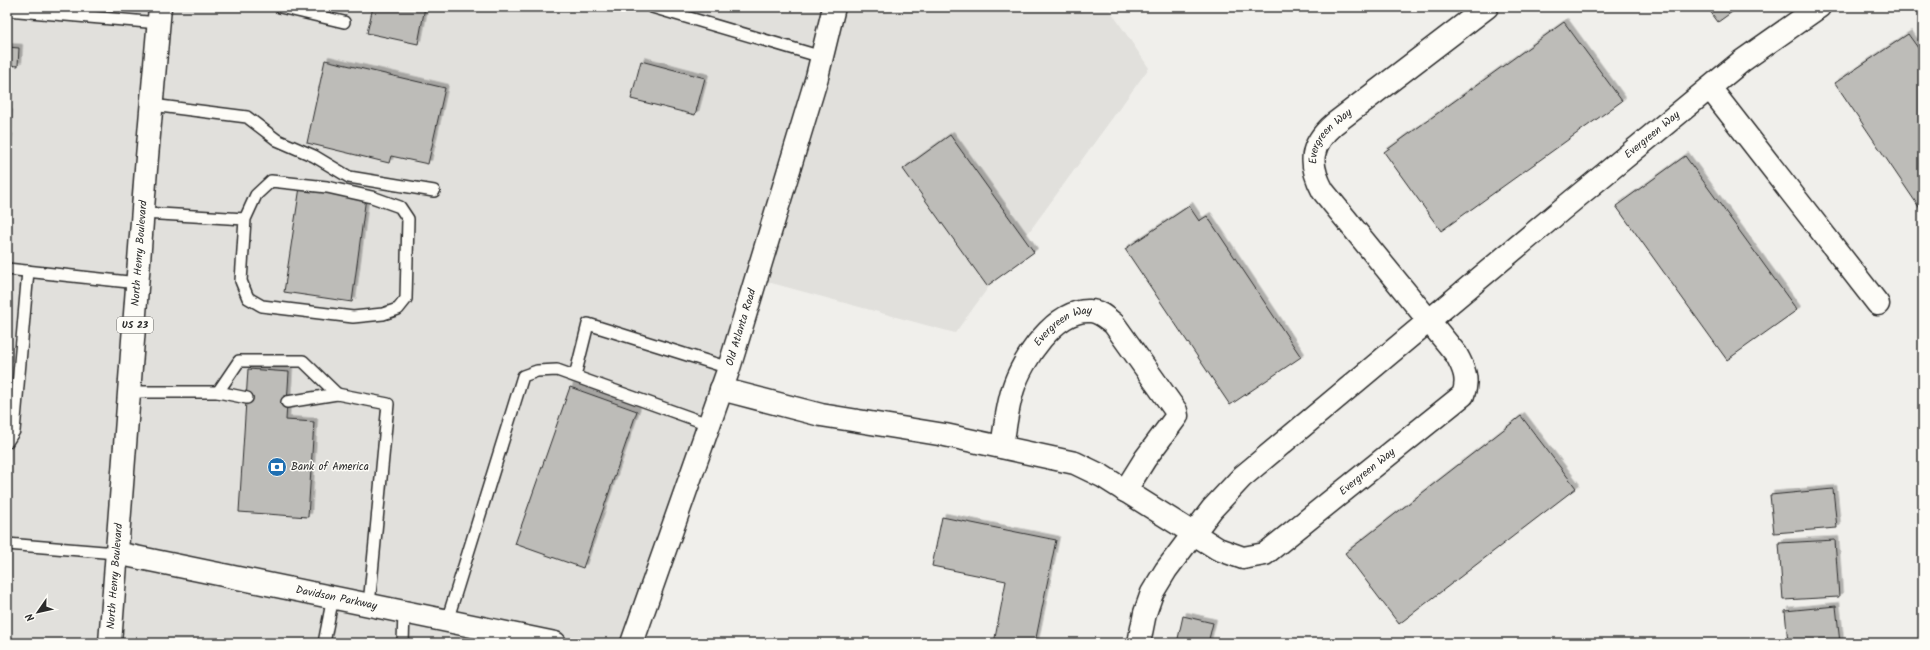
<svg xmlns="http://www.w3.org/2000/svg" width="1930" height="650" viewBox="0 0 1930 650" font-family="Kalam,sans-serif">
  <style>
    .built { fill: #e1e0dc }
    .building { fill: #bdbcb8; stroke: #2b2b2b; filter: url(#shadow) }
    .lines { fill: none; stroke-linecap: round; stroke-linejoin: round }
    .lane-casing { stroke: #2b2b2b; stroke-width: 14 }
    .street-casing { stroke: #2b2b2b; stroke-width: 25 }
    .highway-casing { stroke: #2b2b2b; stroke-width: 25 }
    .lane { stroke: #fdfcf7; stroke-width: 11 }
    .street { stroke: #fdfcf7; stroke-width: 22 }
    .highway { stroke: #fdfcf7; stroke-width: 22 }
    .labels { text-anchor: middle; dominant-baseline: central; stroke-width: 3; stroke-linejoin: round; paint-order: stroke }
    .shield { fill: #fdfcf7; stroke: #6a6a68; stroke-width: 1 }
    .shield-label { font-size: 10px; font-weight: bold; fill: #2b2b2b }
    .street-label { font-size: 11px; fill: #2b2b2b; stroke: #fdfcf7 }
    .poi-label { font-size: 11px; fill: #2b2b2b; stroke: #fdfcf7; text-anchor: start }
  </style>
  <defs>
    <filter id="shadow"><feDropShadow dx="3.5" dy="-3.5" stdDeviation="0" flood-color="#0004"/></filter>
  </defs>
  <rect width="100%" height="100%" fill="#f0efeb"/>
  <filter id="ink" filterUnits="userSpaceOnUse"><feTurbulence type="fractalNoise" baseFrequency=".025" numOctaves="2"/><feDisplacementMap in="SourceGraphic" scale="8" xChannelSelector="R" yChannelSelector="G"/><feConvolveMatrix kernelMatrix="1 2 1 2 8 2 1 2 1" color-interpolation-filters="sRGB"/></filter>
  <g filter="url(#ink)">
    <path class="built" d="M7,7H1108L1149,68L955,333L764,281L627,643H7Z"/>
    <g class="building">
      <path d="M373,7H425L418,44L367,33Z"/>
      <path d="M1707,7H1739L1718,22Z"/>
      <path d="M1564,22L1622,101L1441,231L1384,152Z"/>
      <path d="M1908,34L1923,55V213L1835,83Z"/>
      <path d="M7,47L19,48L18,66L7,65Z"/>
      <path d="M325,60L445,88L428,164L391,156L389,163L307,143Z"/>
      <path d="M641,61L705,78L695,115L631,99Z"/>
      <path d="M7,113H9L8,132H7Z"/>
      <path d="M950,135L1034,252L987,286L903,169Z"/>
      <path d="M7,137H9L7,159Z"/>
      <path d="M1685,156L1797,310L1727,360L1616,206Z"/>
      <path d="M300,187L366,197L352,302L284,292Z"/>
      <path d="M1189,206L1199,221L1207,216L1301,357L1230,405L1125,249Z"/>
      <path d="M248,369L289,372L286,420L314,422L308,517L239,512Z"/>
      <path d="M570,387L637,411L583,568L515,544Z"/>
      <path d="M1521,416L1576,488L1399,624L1345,553Z"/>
      <path d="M1833,489L1837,528L1774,533L1770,495Z"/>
      <path d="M942,517L1056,540L1035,643H994L1006,581L932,566Z"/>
      <path d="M1835,540L1839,597L1783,600L1779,543Z"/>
      <path d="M1836,606L1840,643H1788L1785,611Z"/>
      <path d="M1183,616L1213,623L1208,643H1177Z"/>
    </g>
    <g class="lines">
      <defs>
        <g id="lane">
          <path d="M280,7L344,22"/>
          <path d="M652,7L822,57"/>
          <path d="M7,10L159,23"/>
          <path d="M152,105L247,117L277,140L314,156L349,177L434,191"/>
          <path d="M143,213L245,219L241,281L248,298L262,306L353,317L383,314L398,309L406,299L408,219L400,207L372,197L327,187L271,181L256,195L245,219"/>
          <path d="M7,269L138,283"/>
          <path d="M575,376L588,324L729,368"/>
          <path d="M129,392H218L247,398"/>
          <path d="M218,392L239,361H303L337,394"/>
          <path d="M287,402L337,394L388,404L369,605"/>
          <path d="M7,442L14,431L28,271"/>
          <path d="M7,544L116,553"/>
          <path d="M447,621L523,376L537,371L557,370L708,424"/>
          <path d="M324,643L333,597"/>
          <path d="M403,643L404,612"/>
        </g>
        <g id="street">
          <path d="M1710,88L1878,304"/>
          <path id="s1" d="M721,389L821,415L945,435L1075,463L1102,476L1218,549L1243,558L1265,554L1463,395C1469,380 1464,368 1456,354L1323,191C1308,163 1310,145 1334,124L1487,7"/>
          <path id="s2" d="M1002,447C1005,428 1007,408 1013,389C1022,360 1055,309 1090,311C1100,311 1107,319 1114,324L1176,411L1177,416L1145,459L1125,491"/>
          <path id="s3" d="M116,553L555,643"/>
          <path id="s4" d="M632,643L729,368L817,77L834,7"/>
          <path id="s5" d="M1139,643L1145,613L1152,593L1166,570L1212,509L1242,477L1566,206L1742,61L1819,7"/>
        </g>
        <g id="highway">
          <path id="s6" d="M110,643L146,169L160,7"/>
        </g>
      </defs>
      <use href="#lane" class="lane-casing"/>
      <use href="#street" class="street-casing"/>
      <use href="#highway" class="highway-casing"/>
      <use href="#lane" class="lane"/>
      <use href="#street" class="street"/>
      <use href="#highway" class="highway"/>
    </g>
  </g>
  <defs>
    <symbol id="bank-disc" viewBox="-11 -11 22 22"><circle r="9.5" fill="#1f6fb2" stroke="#fdfcf7"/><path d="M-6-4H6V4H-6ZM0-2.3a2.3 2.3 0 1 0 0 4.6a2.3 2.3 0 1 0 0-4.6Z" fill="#fff"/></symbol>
  </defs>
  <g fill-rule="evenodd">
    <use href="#bank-disc" x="266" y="456" width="22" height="22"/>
  </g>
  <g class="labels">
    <rect class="shield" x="117" y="317" width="36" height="16" rx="3"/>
    <g class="shield-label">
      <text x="135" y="325">US 23</text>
    </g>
    <g class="street-label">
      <text stroke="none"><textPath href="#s5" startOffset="733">Evergreen Way</textPath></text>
      <text stroke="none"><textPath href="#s1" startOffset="1148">Evergreen Way</textPath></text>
      <text stroke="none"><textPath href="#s6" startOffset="391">North Henry Boulevard</textPath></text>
      <text stroke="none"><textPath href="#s4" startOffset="334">Old Atlanta Road</textPath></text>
      <text stroke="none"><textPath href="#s2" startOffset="143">Evergreen Way</textPath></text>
      <text stroke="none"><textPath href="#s1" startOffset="709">Evergreen Way</textPath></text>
      <text stroke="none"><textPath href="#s6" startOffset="67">North Henry Boulevard</textPath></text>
      <text stroke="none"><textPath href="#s3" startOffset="225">Davidson Parkway</textPath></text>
    </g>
    <g class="poi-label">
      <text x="291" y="467">Bank of America</text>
    </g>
  </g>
  <rect width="1930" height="650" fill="none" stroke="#fdfcf7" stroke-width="24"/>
  <rect x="12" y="12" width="1906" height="626" fill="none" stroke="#2b2b2b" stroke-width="1.5" filter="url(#ink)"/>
  <g transform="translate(38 612) rotate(236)" stroke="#fdfcf7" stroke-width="3" paint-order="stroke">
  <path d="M0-3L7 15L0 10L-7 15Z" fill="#2b2b2b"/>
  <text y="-6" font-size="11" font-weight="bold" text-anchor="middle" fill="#2b2b2b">N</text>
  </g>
</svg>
